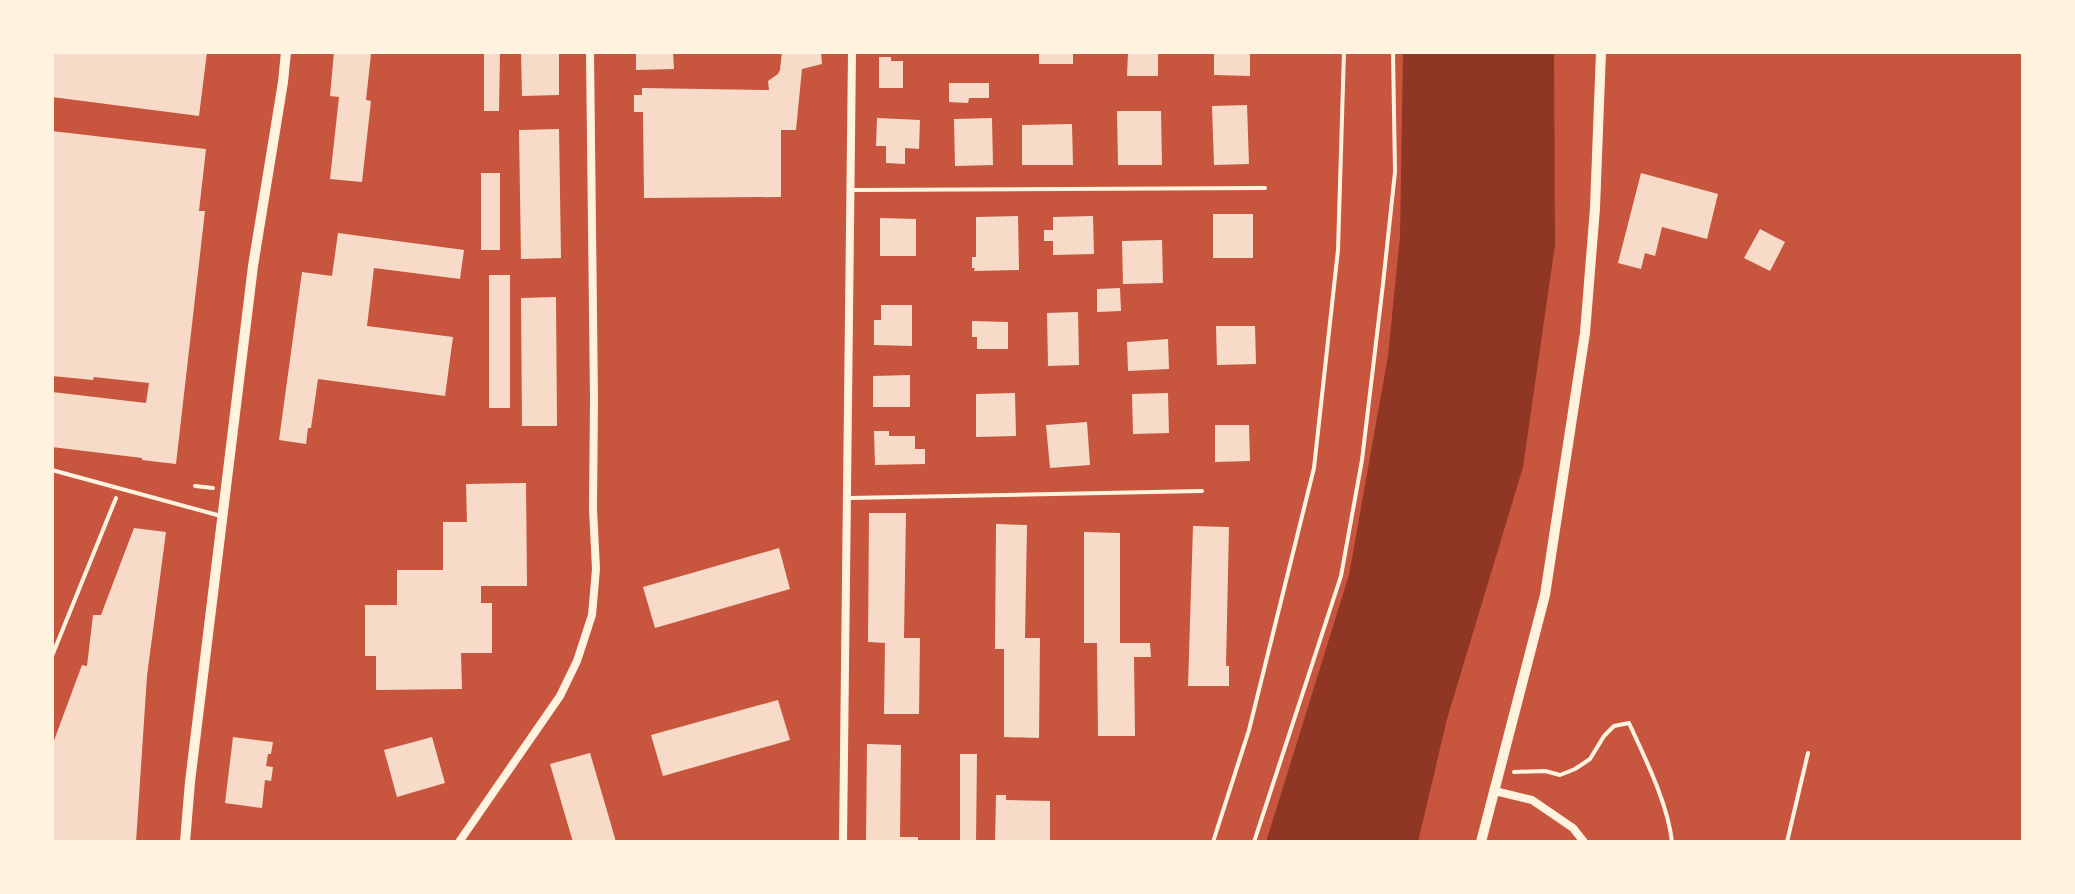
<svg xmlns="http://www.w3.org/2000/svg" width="2075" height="894" viewBox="0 0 2075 894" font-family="Karla,sans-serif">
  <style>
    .water { fill: #8f3625 }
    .building { fill: #f7dbc8 }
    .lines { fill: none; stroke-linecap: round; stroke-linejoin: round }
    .path { stroke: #fff3e0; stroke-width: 4 }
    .service { stroke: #fff3e0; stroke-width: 4 }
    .minor { stroke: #fff3e0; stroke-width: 8 }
    .tertiary { stroke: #fff3e0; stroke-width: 10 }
  </style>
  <rect width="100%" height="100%" fill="#c8553d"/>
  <path class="water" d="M1403,52H1554L1555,245L1523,467L1447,719L1418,842H1266L1349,575L1388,356L1400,236Z"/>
  <g class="building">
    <path d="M52,52H207L199,116L52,97Z"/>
    <path d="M334,52L371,54L366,100L371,101L362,182L330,179L339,97L330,96Z"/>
    <path d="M484,52H500L499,111H484Z"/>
    <path d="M521,52H559V95L522,96Z"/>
    <path d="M636,52H673L674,69L636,70Z"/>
    <path d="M782,52H821L822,64L802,69L796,130H781V197L644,198L643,112H634V95H642V88L769,90L768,81L778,74L780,70Z"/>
    <rect x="1039" y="52" width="34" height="12"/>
    <path d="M1128,52H1158V76H1127Z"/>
    <path d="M1214,52H1250V76L1214,75Z"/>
    <path d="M879,57H891V61H903V88H879Z"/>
    <path d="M949,83H989V98H969L968,103L949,102Z"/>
    <path d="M1247,105L1249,164L1214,165L1212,106Z"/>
    <path d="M1117,111H1161L1162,165H1118Z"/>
    <path d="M877,118L920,120L919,149L905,148V164L886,163V146H876Z"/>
    <path d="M992,118L993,165L955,166L954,119Z"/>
    <path d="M1072,124L1073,165H1022V125Z"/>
    <path d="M559,129L561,258L521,259L519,130Z"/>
    <path d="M52,131L206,149L199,211H205L176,464L142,460V458L52,447V392L146,403L149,383L94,377L93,380L52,376Z"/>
    <rect x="481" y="173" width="19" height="77"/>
    <path d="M1641,173L1718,194L1707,239L1662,227L1655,256L1645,253L1641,269L1618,263Z"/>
    <rect x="1213" y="214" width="40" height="44"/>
    <path d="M1018,216L1019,270L974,271L975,268H972V257H976V217Z"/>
    <path d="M1093,216L1094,254L1053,255V241H1044V230H1053V217Z"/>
    <path d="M880,218L916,219V256H880Z"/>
    <path d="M1760,229L1785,242L1770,271L1744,258Z"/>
    <path d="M338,233L464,250L460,279L374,268L367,326L453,337L445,396L318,379L311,428H308L306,444L279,440L302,272L332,276Z"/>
    <path d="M1162,240L1163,283L1123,284L1122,241Z"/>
    <rect x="489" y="275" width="21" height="133"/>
    <path d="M1120,288L1121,311L1097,312V289Z"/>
    <path d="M556,297L557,426H522L521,298Z"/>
    <path d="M881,305H912V346L874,345V320H881Z"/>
    <path d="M1078,312L1079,365L1048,366L1047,313Z"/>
    <path d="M972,321L1008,322V349H977V337H972Z"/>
    <path d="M1216,326H1255L1256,364L1217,365Z"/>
    <path d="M1168,339L1169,369L1128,371L1127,342Z"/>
    <path d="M910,375V407H873V376Z"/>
    <path d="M1015,393L1016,436L976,437V394Z"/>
    <path d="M1168,393L1169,433L1133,434L1132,394Z"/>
    <path d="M1087,422L1090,465L1050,468L1046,425Z"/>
    <path d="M1215,425H1249L1250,461L1215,462Z"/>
    <path d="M874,431H889V436H915V449H925V464L875,465Z"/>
    <path d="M526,483L527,586H481V603H492V653H461L462,689L376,690V656H365V605H397V570H443V522H467L466,484Z"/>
    <path d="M869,513H906L904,638H920L919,714H884L885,643L868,642Z"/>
    <path d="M996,524L1027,525L1025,638H1040L1039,738L1004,737V649H995Z"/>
    <path d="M1193,526L1229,527L1226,666H1229V686H1188Z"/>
    <path d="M134,528L166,532L147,676L136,842H52V746L82,665L87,666L93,615H101Z"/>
    <path d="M1084,532L1120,533V643H1150L1151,657H1134L1135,736H1098L1097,643H1084Z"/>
    <path d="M779,548L790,589L655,628L643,587Z"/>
    <path d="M778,700L790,740L663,776L651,735Z"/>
    <path d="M233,737L273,742L271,754H268L266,766L273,767L271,781L265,780L262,808L225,803Z"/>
    <path d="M432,737L445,783L397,797L384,750Z"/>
    <path d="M867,744L901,745L900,837H918V842H881V840H866Z"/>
    <path d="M590,753L610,821L616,842H573L550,764Z"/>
    <path d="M960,754H977L976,842H960Z"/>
    <path d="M996,795H1006V800L1050,801V842H995Z"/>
  </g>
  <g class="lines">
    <g class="path">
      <path d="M195,486L213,488"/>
      <path d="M52,656L116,498"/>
      <path d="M1514,772L1545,771L1560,775L1575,769L1590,759L1604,736L1614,726L1629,723C1645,758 1668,804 1672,842"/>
      <path d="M1213,842L1249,730L1314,468L1338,250L1344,52"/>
      <path d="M1254,842L1341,576L1362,460L1383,284L1395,172L1393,52"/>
      <path d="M1787,842L1808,753"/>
    </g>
    <g class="service">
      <path d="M851,190L1265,188"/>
      <path d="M52,470L221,516"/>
      <path d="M849,498L1202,491"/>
    </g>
    <g class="minor">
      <path d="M1495,791L1532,800L1573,828L1584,842"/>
      <path d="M459,842L560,696L577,661L592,615L596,569L593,509L594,399L590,52"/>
      <path d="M843,842L852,52"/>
    </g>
    <g class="tertiary">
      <path d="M185,842L190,782L253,266L283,82L286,52"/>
      <path d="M1481,842L1545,595L1585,333L1595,208L1601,52"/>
    </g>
  </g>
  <rect width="2075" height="894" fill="none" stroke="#fff3e0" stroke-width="108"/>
</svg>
